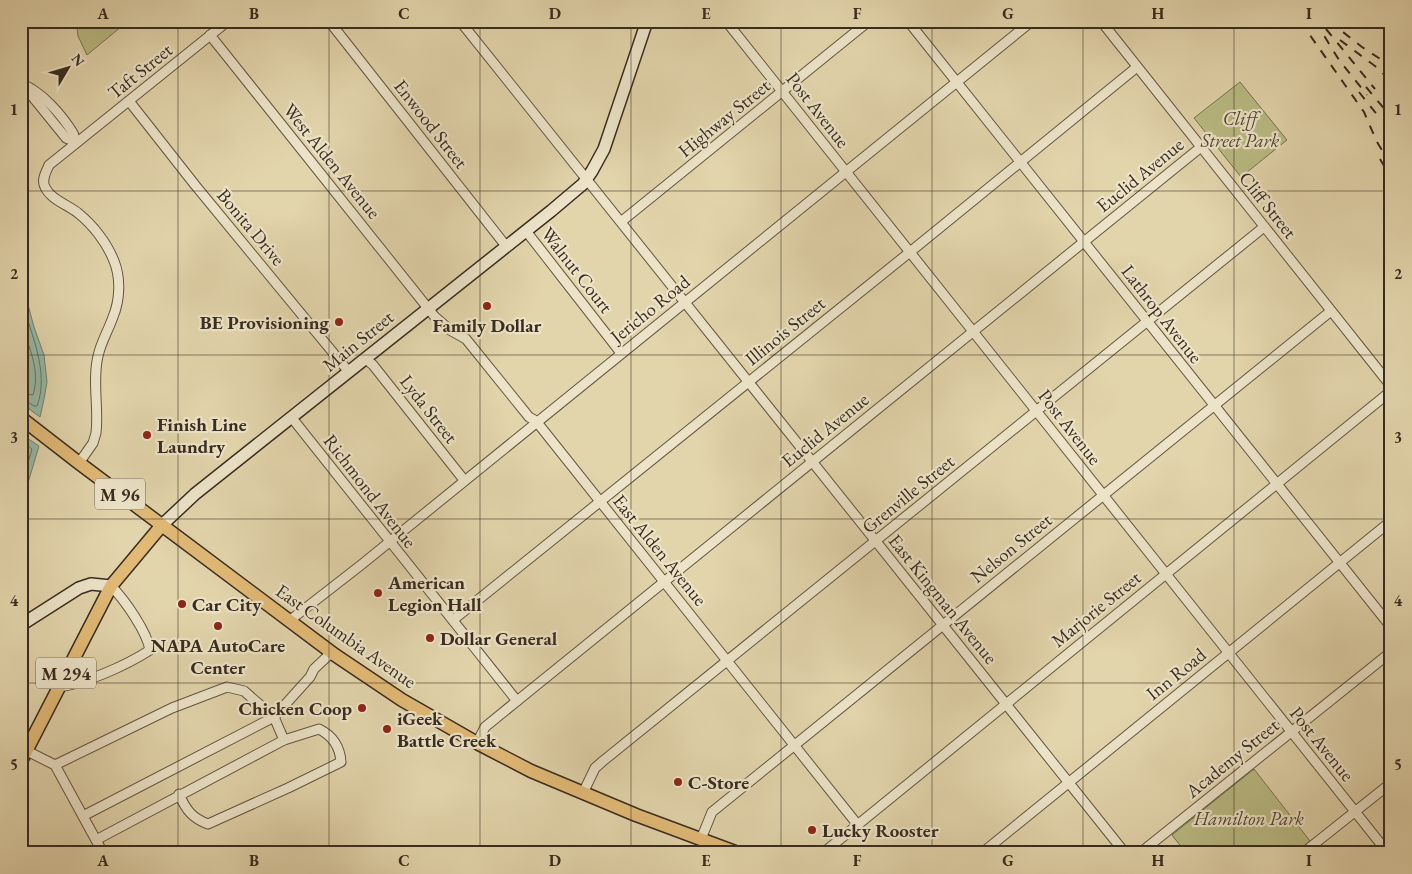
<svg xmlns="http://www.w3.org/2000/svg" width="1412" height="874" viewBox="0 0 1412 874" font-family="'EB Garamond',serif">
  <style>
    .green { fill: #babb84; stroke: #7a7452 }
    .water { fill: #95b9a5; stroke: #70816f }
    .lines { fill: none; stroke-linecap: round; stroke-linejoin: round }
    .shore { stroke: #677262; stroke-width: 1 }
    .street-casing { stroke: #635642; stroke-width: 11 }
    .secondary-casing { stroke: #392c1f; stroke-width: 14 }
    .primary-casing { stroke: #392c1f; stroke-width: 15 }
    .street { stroke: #ece3c8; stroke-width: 9 }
    .secondary { stroke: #ece3c8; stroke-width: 11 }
    .primary { stroke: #e1ba76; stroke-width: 12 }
    .rail { stroke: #392c1f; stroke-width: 2; stroke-dasharray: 9 9; stroke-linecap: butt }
    .grid { fill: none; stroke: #392c1f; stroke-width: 1; stroke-opacity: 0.55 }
    .poi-dot { fill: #8f2418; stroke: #ece3c8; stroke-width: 2 }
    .labels { text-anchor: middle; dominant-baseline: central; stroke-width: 4.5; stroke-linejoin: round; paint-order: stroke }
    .shield { fill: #ece3c8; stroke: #6f6352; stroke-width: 1 }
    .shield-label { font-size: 18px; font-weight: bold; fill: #392c1f }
    .street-label { font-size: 19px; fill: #392c1f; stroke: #ece3c8 }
    .park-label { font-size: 19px; font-style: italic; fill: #534933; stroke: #ece3c8 }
    .poi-label { font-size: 19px; font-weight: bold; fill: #392c1f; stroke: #ece3c8; text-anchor: start }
    .neatline { fill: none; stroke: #392c1f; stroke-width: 2 }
    .grid-label { font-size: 16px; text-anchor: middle; font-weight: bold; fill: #392c1f }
  </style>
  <rect width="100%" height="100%" fill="#e2d4ab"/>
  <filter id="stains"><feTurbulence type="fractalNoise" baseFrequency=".004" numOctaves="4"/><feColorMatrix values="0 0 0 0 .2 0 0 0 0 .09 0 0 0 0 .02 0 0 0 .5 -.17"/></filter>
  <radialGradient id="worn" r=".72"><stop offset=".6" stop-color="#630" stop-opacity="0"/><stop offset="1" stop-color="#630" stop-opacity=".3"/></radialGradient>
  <g class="green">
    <path d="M76,21H128L87,55L78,36Z"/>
    <path d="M1240,82L1287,140L1241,177L1194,118Z"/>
    <path d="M1254,769L1310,841L1295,853H1186L1172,835Z"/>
  </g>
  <g class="water">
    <path d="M21,279L34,327L44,355L47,382L44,399L40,417L21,403Z"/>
    <path d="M21,434L39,446L21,506Z"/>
  </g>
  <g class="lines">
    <g class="shore">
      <path d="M21,298C30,332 50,372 37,406H34L25,400H21"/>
      <path d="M21,322C28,346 41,370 33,395L21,393"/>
      <path d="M21,440L32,449L21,487"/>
    </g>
    <defs>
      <g id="street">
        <path d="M329,21L506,246"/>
        <path d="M460,21L1125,853"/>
        <path d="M726,21L1388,853"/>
        <path d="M908,21L1391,627"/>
        <path d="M1101,21L1391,386"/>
        <path d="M210,35L435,317L450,330L466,339L529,417L536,421L857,824"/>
        <path d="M22,84C42,92 61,114 73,133C75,136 74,140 76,143"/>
        <path d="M23,85L66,138L74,141"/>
        <path d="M129,101L195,185L349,372"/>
        <path d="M622,221L869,21"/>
        <path d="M526,231L621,353"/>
        <path d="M366,359L373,365L464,480"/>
        <path d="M292,418L517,701"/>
        <path d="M79,463L93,443L96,433C99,408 92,381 98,356C101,342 108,331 113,317C120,300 121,278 114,261C107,243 93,225 78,213C68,205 50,199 45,187C41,180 46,172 49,165L228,21"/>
        <path d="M453,620L910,252L1137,67"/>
        <path d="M289,621L361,565L1032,21"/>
        <path d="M58,687C85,684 127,665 150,650C147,632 125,600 111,586"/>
        <path d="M477,743L485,727L517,701L1201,147"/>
        <path d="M27,751L55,765L103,853"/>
        <path d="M55,765L172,708L227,687L244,691L274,717L284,740"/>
        <path d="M583,793L595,768L603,761L1264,227"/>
        <path d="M83,816L274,717L310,677L314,669L332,652"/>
        <path d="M701,839L712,812L1331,311"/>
        <path d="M96,840L284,740L319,729C333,736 340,747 341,762L288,788L208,824C192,818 186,810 179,794"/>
        <path d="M823,853L1391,391"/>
        <path d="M982,853L1391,521"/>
        <path d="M1140,853L1391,652"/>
        <path d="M1303,853L1391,783"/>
      </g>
      <g id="secondary">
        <path d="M162,525L195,494L551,211L583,184L592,171L604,149L647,21"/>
        <path d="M21,625L79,588L91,584L111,586"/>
      </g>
      <g id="primary">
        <path d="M21,418L79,463L335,655L402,700L477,743L531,771L636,815L738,853"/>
        <path d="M21,761L111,586L162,525"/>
      </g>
    </defs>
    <use href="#street" class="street-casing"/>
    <use href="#secondary" class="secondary-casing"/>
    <use href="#primary" class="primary-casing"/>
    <use href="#street" class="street"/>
    <use href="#secondary" class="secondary"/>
    <use href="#primary" class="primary"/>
    <g class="rail">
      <path d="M1300,21L1364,112L1377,142L1391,165"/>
      <path d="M1315,21L1339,60L1367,95"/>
      <path d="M1329,21L1362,47L1391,66"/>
      <path d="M1326,29L1375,89"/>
      <path d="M1340,40L1375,66L1391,81"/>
      <path d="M1366,87L1387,112"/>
      <path d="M1359,92L1379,117"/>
      <path d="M1380,159L1391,178"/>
    </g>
  </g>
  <path class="grid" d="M178,21V853M329,21V853M480,21V853M631,21V853M781,21V853M932,21V853M1083,21V853M1234,21V853M21,191H1391M21,355H1391M21,519H1391M21,683H1391"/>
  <g class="poi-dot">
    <circle cx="487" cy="306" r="5"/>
    <circle cx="339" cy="322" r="5"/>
    <circle cx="147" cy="435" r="5"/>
    <circle cx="378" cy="593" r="5"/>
    <circle cx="182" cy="604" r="5"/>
    <circle cx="218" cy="626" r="5"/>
    <circle cx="430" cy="638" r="5"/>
    <circle cx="362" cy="708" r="5"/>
    <circle cx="387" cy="729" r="5"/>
    <circle cx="678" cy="782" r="5"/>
    <circle cx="812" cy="830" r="5"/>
  </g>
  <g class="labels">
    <g class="shield">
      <rect x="95" y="478.5" width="50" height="31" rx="4"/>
      <rect x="36" y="657.5" width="60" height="31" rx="4"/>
    </g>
    <g class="shield-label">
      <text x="120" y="494">M 96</text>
      <text x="66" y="673">M 294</text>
    </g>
    <g class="street-label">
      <text transform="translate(140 71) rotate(-39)">Taft Street</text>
      <text transform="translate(818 110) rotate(52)">Post Avenue</text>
      <text transform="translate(724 118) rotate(-39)">Highway Street</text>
      <text transform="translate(431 124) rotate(52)">Enwood Street</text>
      <text transform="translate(332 161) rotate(51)">West Alden Avenue</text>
      <text transform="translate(1140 175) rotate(-39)">Euclid Avenue</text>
      <text transform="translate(1268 205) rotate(51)">Cliff Street</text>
      <text transform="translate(251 227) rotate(50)">Bonita Drive</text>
      <text transform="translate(577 270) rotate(52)">Walnut Court</text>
      <text transform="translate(650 309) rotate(-39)">Jericho Road</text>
      <text transform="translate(1162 314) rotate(52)">Lathrop Avenue</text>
      <text transform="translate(785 331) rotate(-39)">Illinois Street</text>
      <text transform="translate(358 341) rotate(-39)">Main Street</text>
      <text transform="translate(429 409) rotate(52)">Lyda Street</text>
      <text transform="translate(1070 427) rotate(52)">Post Avenue</text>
      <text transform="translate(825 430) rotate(-39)">Euclid Avenue</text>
      <text transform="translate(370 491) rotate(52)">Richmond Avenue</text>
      <text transform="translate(908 494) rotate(-39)">Grenville Street</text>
      <text transform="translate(1011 548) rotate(-39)">Nelson Street</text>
      <text transform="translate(660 550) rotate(51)">East Alden Avenue</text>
      <text transform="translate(943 599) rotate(51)">East Kingman Avenue</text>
      <text transform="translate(1096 609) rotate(-39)">Marjorie Street</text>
      <text transform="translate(346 636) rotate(35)">East Columbia Avenue</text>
      <text transform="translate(1176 674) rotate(-39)">Inn Road</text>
      <text transform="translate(1322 744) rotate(51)">Post Avenue</text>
      <text transform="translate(1232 758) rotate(-39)">Academy Street</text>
    </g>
    <g class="park-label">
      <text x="1240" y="118">Cliff<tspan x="1240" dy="22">Street Park</tspan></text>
      <text x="1249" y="818">Hamilton Park</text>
    </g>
    <g class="poi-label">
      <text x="329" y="322" text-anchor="end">BE Provisioning</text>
      <text x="487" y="325" text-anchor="middle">Family Dollar</text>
      <text x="157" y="424">Finish Line<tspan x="157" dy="22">Laundry</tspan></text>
      <text x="388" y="582">American<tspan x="388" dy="22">Legion Hall</tspan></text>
      <text x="192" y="604">Car City</text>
      <text x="440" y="638">Dollar General</text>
      <text x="218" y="645" text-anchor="middle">NAPA AutoCare<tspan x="218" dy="22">Center</tspan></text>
      <text x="352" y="708" text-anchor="end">Chicken Coop</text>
      <text x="397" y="718">iGeek<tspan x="397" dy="22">Battle Creek</tspan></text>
      <text x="688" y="782">C-Store</text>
      <text x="822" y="830">Lucky Rooster</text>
    </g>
  </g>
  <rect width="1412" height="874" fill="none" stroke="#e2d4ab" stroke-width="55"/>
  <g transform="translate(68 68) rotate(52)" stroke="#ece3c8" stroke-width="4" paint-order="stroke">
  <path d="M0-4L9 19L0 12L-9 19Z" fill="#392c1f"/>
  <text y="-8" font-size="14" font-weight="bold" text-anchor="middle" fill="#392c1f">N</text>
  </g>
  <rect x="28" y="28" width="1356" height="818" class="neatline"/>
  <g class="grid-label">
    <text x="103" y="19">A</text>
    <text x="254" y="19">B</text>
    <text x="404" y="19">C</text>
    <text x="555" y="19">D</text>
    <text x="706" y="19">E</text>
    <text x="857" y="19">F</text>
    <text x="1008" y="19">G</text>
    <text x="1158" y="19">H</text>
    <text x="1309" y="19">I</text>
    <text x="14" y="115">1</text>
    <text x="1398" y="115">1</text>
    <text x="14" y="279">2</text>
    <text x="1398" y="279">2</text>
    <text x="14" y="443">3</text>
    <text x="1398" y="443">3</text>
    <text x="14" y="606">4</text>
    <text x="1398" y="606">4</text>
    <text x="14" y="770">5</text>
    <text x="1398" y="770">5</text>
    <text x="103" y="866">A</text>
    <text x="254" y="866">B</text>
    <text x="404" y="866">C</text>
    <text x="555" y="866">D</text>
    <text x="706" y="866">E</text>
    <text x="857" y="866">F</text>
    <text x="1008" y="866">G</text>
    <text x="1158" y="866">H</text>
    <text x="1309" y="866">I</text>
  </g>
  <rect width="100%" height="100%" filter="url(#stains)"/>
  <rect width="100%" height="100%" fill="url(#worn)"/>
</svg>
